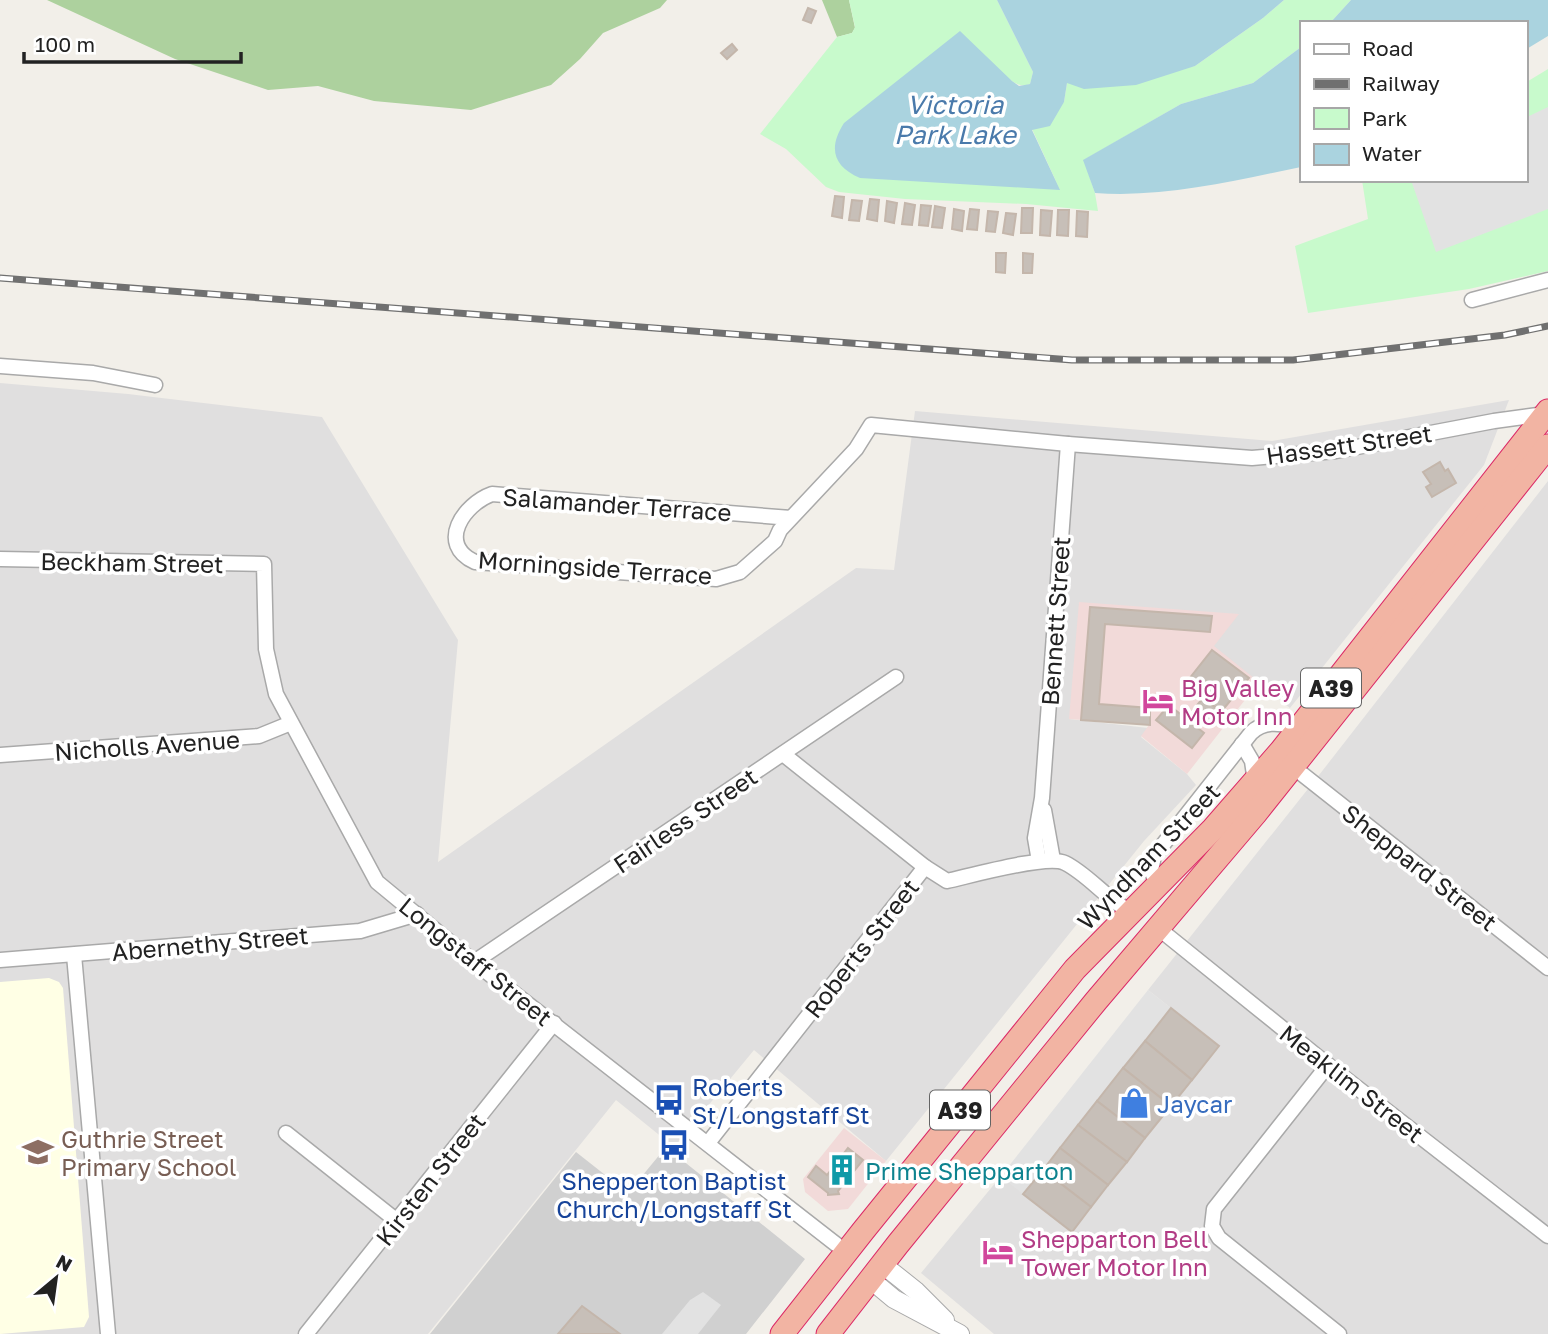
<svg xmlns="http://www.w3.org/2000/svg" width="1548" height="1334" viewBox="0 0 1548 1334" font-family="'Golos Text',sans-serif">
  <style>
    .residential { fill: #e0dfdf }
    .commercial { fill: #f2dad9 }
    .education { fill: #ffffe5 }
    .religious { fill: #d0d0d0 }
    .forest { fill: #add19e }
    .park { fill: #c8facc }
    .parking { fill: #e2e2e2 }
    .water { fill: #aad3df }
    .building { fill: #c7bfb8; stroke: #c4b6ab; stroke-width: 2 }
    .lines { fill: none; stroke-linecap: round; stroke-linejoin: round }
    .minor-casing { stroke: #a9a9a9; stroke-width: 17 }
    .tertiary-casing { stroke: #a9a9a9; stroke-width: 20 }
    .trunk-casing { stroke: #dc2a67; stroke-width: 25 }
    .minor { stroke: #fff; stroke-width: 14 }
    .tertiary { stroke: #fff; stroke-width: 18 }
    .trunk { stroke: #f2b4a3; stroke-width: 23 }
    .rail-casing { stroke: #707070; stroke-width: 7 }
    .rail { stroke: #fff; stroke-width: 4.5; stroke-dasharray: 13; stroke-linecap: butt }
    .labels { text-anchor: middle; dominant-baseline: central; stroke-width: 7; stroke-linejoin: round; paint-order: stroke }
    .shield { fill: #fff; stroke: #646464; stroke-width: 2 }
    .shield-label { font-size: 23px; font-weight: bold; fill: #222 }
    .street-label { font-size: 24px; fill: #222; stroke: #fff }
    .hotel-label { font-size: 24px; fill: #b23c85; stroke: #fff; text-anchor: start }
    .transit-label { font-size: 24px; fill: #164399; stroke: #fff; text-anchor: start }
    .shop-label { font-size: 24px; fill: #366cbe; stroke: #fff; text-anchor: start }
    .education-label { font-size: 24px; fill: #785e54; stroke: #fff; text-anchor: start }
    .culture-label { font-size: 24px; fill: #0d838f; stroke: #fff; text-anchor: start }
    .water-label { font-size: 26px; font-style: italic; fill: #4a7aab; stroke: #fff }
  </style>
  <rect width="100%" height="100%" fill="#f2efe9"/>
  <g class="residential">
    <path d="M0,383L128,394L322,417L458,640L438,862L856,568L894,570L915,411L1272,441L1509,400L1484,465L1290,708L1210,644L1069,719L1148,728L1141,737L1187,774L1196,785L1144,841L886,1161L754,1050L674,1147L616,1100L428,1334H0Z"/>
    <path d="M1548,481V1334H994L921,1273L1001,1176L1072,1231L1219,1046L1148,990L1323,770Z"/>
  </g>
  <g class="commercial">
    <path d="M1079,602L1239,614L1214,646L1259,682L1187,774L1141,736L1149,725L1069,719Z"/>
    <path d="M844,1128L886,1161L848,1209L828,1211L805,1192L803,1179Z"/>
  </g>
  <path class="education" d="M49,978L59,982L63,988L89,1317L84,1327L0,1334V982Z"/>
  <path class="religious" d="M666,1147L805,1259L746,1334H430L576,1152L628,1193Z"/>
  <g class="forest">
    <path d="M47,0H667L660,8L603,33L580,59L551,85L471,110L374,101L318,86L268,90L175,59Z"/>
    <path d="M822,0H849L855,28L852,33L837,37Z"/>
  </g>
  <g class="park">
    <path d="M849,0H997L1033,72L1030,84C1019,88 1013,82 1004,75L1060,190L1032,129L1064,102L1067,83L1195,66L1263,18L1284,0H1351L1330,23H1301V47L1253,83L1181,104L1084,160L1095,193L1098,211L1026,204L905,199L839,192L826,187L786,149L760,134L837,37L852,33L855,27Z"/>
    <path d="M1548,69V271L1469,289L1308,313L1295,246L1368,219L1362,180H1525V83Z"/>
  </g>
  <g class="parking">
    <path d="M1548,107V209L1436,252L1411,180H1525V118Z"/>
    <path d="M1148,990L1171,1008L1023,1194L1001,1176Z"/>
    <path d="M703,1292L721,1305L698,1334H662L690,1300Z"/>
  </g>
  <g class="water">
    <path d="M997,0H1284L1263,18L1195,66L1136,85L1084,89L1067,83L1064,102L1050,126L1032,130L1060,190L860,178C833,166 828,148 844,123L960,31L1012,81L1019,86L1030,84L1033,72Z"/>
    <path d="M1351,0H1548V36L1525,50V23H1330Z"/>
    <path d="M1301,47V167C1233,181 1165,198 1095,193L1083,160L1181,104L1253,83Z"/>
  </g>
  <g class="building">
    <path d="M808,8L816,11L811,23L803,20Z"/>
    <path d="M732,44L737,50L727,59L721,53Z"/>
    <path d="M835,196L844,197L842,218L832,216Z"/>
    <path d="M870,199L879,200L877,221L867,219Z"/>
    <path d="M852,200L862,201L859,221L849,220Z"/>
    <path d="M887,201L897,203L894,223L885,221Z"/>
    <path d="M905,203L915,205L912,225L902,224Z"/>
    <path d="M921,205L931,206L928,226L919,225Z"/>
    <path d="M935,206L945,208L942,228L932,227Z"/>
    <path d="M1022,208H1033L1032,233H1021Z"/>
    <path d="M954,209L964,211L962,231L952,229Z"/>
    <path d="M970,209L979,210L977,230L967,229Z"/>
    <path d="M1041,210L1052,211L1050,236L1040,235Z"/>
    <path d="M1058,210H1069L1068,236L1057,235Z"/>
    <path d="M988,211L998,212L995,232L986,231Z"/>
    <path d="M1077,211L1088,212L1087,237L1076,236Z"/>
    <path d="M1006,213L1016,214L1013,235L1003,233Z"/>
    <path d="M996,253H1006L1005,273L996,272Z"/>
    <path d="M1023,253L1033,254L1032,273H1023Z"/>
    <path d="M1440,462L1445,471L1448,469L1456,483L1432,497L1426,487L1431,484L1423,472Z"/>
    <path d="M1090,607L1212,616L1210,632L1105,624L1099,704L1150,708V725L1081,720Z"/>
    <path d="M1212,650L1249,678L1221,712L1185,684Z"/>
    <path d="M1203,698L1221,712L1211,725L1193,710Z"/>
    <path d="M1169,705L1204,733L1192,748L1156,720Z"/>
    <path d="M1171,1008L1219,1046L1192,1080L1145,1041Z"/>
    <path d="M1145,1041L1192,1080L1171,1106L1123,1068Z"/>
    <path d="M1123,1068L1171,1106L1145,1138L1097,1101Z"/>
    <path d="M1097,1101L1145,1138L1127,1162L1078,1125Z"/>
    <path d="M1078,1125L1127,1162L1108,1185L1060,1148Z"/>
    <path d="M848,1148L863,1160L838,1191L839,1194L828,1195V1193L808,1177L816,1166L827,1175Z"/>
    <path d="M1060,1148L1108,1185L1091,1207L1043,1170Z"/>
    <path d="M1043,1170L1091,1207L1072,1232L1023,1194Z"/>
    <path d="M582,1306L620,1334H558Z"/>
  </g>
  <g class="lines">
    <defs>
      <g id="minor">
        <path d="M1472,300L1548,280"/>
        <path d="M0,366L93,373L155,385"/>
        <path d="M791,518L492,494C464,504 436,544 475,562L716,579L740,572L775,541L780,530L856,449L871,425L1068,444L1252,458L1336,451L1494,421L1545,414"/>
        <path d="M0,559L264,564L266,649L276,694L377,882L474,962L846,1252"/>
        <path d="M1242,744L1252,761L1255,782"/>
        <path d="M783,754L925,867"/>
        <path d="M0,755L259,736L291,723"/>
        <path d="M1292,766L1548,968"/>
        <path d="M1044,810L1053,860"/>
        <path d="M1039,861L1035,838L1042,798L1068,444"/>
        <path d="M1158,886L1151,870L1154,856L1251,733C1265,719 1282,724 1300,727"/>
        <path d="M1158,928L1328,1065L1548,1236"/>
        <path d="M74,955L108,1334"/>
        <path d="M0,960L360,931L417,914"/>
        <path d="M474,962L896,677"/>
        <path d="M1328,1065L1214,1209L1212,1226L1219,1238L1339,1334"/>
        <path d="M286,1133L397,1221"/>
        <path d="M708,1143L925,867L947,881C970,876 1047,854 1065,863C1089,875 1106,899 1131,912"/>
        <path d="M306,1334L554,1023"/>
      </g>
      <g id="tertiary">
        <path d="M882,1264L916,1291L945,1320"/>
        <path d="M870,1279L894,1299L960,1334"/>
      </g>
      <g id="trunk">
        <path d="M782,1334L863,1231L1075,969L1213,829L1281,751L1548,411"/>
        <path d="M828,1334L898,1244L1096,1001L1255,814L1548,446"/>
      </g>
    </defs>
    <use href="#minor" class="minor-casing"/>
    <use href="#tertiary" class="tertiary-casing"/>
    <use href="#trunk" class="trunk-casing"/>
    <use href="#minor" class="minor"/>
    <use href="#tertiary" class="tertiary"/>
    <use href="#trunk" class="trunk"/>
    <defs>
      <path id="rail" d="M0,278L1072,360H1293L1505,335L1548,326"/>
    </defs>
    <use href="#rail" class="rail-casing"/>
    <use href="#rail" class="rail"/>
  </g>
  <defs>
    <symbol id="hotel-bare" viewBox="-9 -9 18 18"><path d="M-6-4.5h1.5V1H6V5H4.5V3h-9V5H-6ZM-4 0a1.8 1.8 0 1 1 3.6 0ZM.5 0V-2.5h3Q6-2.5 6 0Z" fill="#d1479c" stroke="#fff" stroke-width="2.5" paint-order="stroke"/></symbol>
    <symbol id="bus-bare" viewBox="-9 -9 18 18"><path d="M-5-6H5V4H4V6H2V4H-2V6H-4V4H-5ZM-3.5-4V0h7V-4ZM-3.5 1.2v1.5H-2V1.2ZM2 1.2v1.5H3.5V1.2Z" fill="#1a4fb4" stroke="#fff" stroke-width="2.5" paint-order="stroke"/></symbol>
    <symbol id="shop-bare" viewBox="-9 -9 18 18"><path d="M-5-2.5h2.3a2.7 3.5 0 0 1 5.4 0H5L5.5 6h-11ZM-1.5-2.5h3a1.5 2.3 0 0 0-3 0Z" fill="#3f7fe0" stroke="#fff" stroke-width="2.5" paint-order="stroke"/></symbol>
    <symbol id="school-bare" viewBox="-9 -9 18 18"><path d="M0-5L7-2L0 1L-7-2ZM-4 1L0 2.5L4 1V4Q0 6-4 4Z" fill="#8d6e63" stroke="#fff" stroke-width="2.5" paint-order="stroke"/></symbol>
    <symbol id="building-bare" viewBox="-9 -9 18 18"><path d="M-4-6H4V6H1V3H-1V6H-4ZM-2.5-4.3h1.7v1.8h-1.7ZM.8-4.3h1.7v1.8H.8ZM-2.5-1h1.7V.8h-1.7ZM.8-1h1.7V.8H.8Z" fill="#0f9aa8" stroke="#fff" stroke-width="2.5" paint-order="stroke"/></symbol>
  </defs>
  <g fill-rule="evenodd">
    <use href="#hotel-bare" x="1136" y="679" width="44" height="44"/>
    <use href="#bus-bare" x="647" y="1078" width="44" height="44"/>
    <use href="#shop-bare" x="1112" y="1081" width="44" height="44"/>
    <use href="#bus-bare" x="652" y="1123" width="44" height="44"/>
    <use href="#school-bare" x="16" y="1130" width="44" height="44"/>
    <use href="#building-bare" x="820" y="1148" width="44" height="44"/>
    <use href="#hotel-bare" x="976" y="1230" width="44" height="44"/>
  </g>
  <g class="labels">
    <g class="shield">
      <rect x="1301" y="668.5" width="60" height="39" rx="5"/>
      <rect x="930" y="1090.5" width="60" height="39" rx="5"/>
    </g>
    <g class="shield-label">
      <text x="1331" y="688">A39</text>
      <text x="960" y="1110">A39</text>
    </g>
    <g class="street-label">
      <text transform="translate(1349 444) rotate(-8)">Hassett Street</text>
      <text transform="translate(617 504) rotate(4)">Salamander Terrace</text>
      <text transform="translate(132 562) rotate(1)">Beckham Street</text>
      <text transform="translate(595 567) rotate(4)">Morningside Terrace</text>
      <text transform="translate(1055 621) rotate(-86)">Bennett Street</text>
      <text transform="translate(147 745) rotate(-4)">Nicholls Avenue</text>
      <text transform="translate(685 820) rotate(-34)">Fairless Street</text>
      <text transform="translate(1148 856) rotate(-46)">Wyndham Street</text>
      <text transform="translate(1420 867) rotate(38)">Sheppard Street</text>
      <text transform="translate(210 943) rotate(-5)">Abernethy Street</text>
      <text transform="translate(861 948) rotate(-52)">Roberts Street</text>
      <text transform="translate(476 961) rotate(39)">Longstaff Street</text>
      <text transform="translate(1352 1083) rotate(38)">Meaklim Street</text>
      <text transform="translate(430 1179) rotate(-52)">Kirsten Street</text>
    </g>
    <g class="hotel-label">
      <text x="1181" y="687">Big Valley<tspan x="1181" dy="28">Motor Inn</tspan></text>
      <text x="1021" y="1238">Shepparton Bell<tspan x="1021" dy="28">Tower Motor Inn</tspan></text>
    </g>
    <g class="transit-label">
      <text x="692" y="1086">Roberts<tspan x="692" dy="28">St/Longstaff St</tspan></text>
      <text x="674" y="1180" text-anchor="middle">Shepperton Baptist<tspan x="674" dy="28">Church/Longstaff St</tspan></text>
    </g>
    <g class="shop-label">
      <text x="1157" y="1103">Jaycar</text>
    </g>
    <g class="education-label">
      <text x="61" y="1138">Guthrie Street<tspan x="61" dy="28">Primary School</tspan></text>
    </g>
    <g class="culture-label">
      <text x="865" y="1170">Prime Shepparton</text>
    </g>
    <g class="water-label">
      <text x="955" y="104">Victoria<tspan x="955" dy="30">Park Lake</tspan></text>
    </g>
  </g>
  <rect x="1300" y="21" width="228" height="161" fill="#ffffff" stroke="#a7a7a7" stroke-width="2"/>
  <rect x="1314" y="44" width="35" height="10" fill="#ffffff" stroke="#a7a7a7" stroke-width="2"/>
  <text x="1362" y="56" font-size="21" fill="#222222">Road</text>
  <rect x="1314" y="79" width="35" height="10" fill="#707070" stroke="#a7a7a7" stroke-width="2"/>
  <text x="1362" y="91" font-size="21" fill="#222222">Railway</text>
  <rect x="1314" y="108" width="35" height="21" fill="#c8facc" stroke="#a7a7a7" stroke-width="2"/>
  <text x="1362" y="126" font-size="21" fill="#222222">Park</text>
  <rect x="1314" y="144" width="35" height="21" fill="#aad3df" stroke="#a7a7a7" stroke-width="2"/>
  <text x="1362" y="161" font-size="21" fill="#222222">Water</text>
  <g transform="translate(56 1278) rotate(29)" stroke="#ffffff" stroke-width="5" paint-order="stroke">
  <path d="M0-5L12 26L0 18L-12 26Z" fill="#222222"/>
  <text y="-10" font-size="19" font-weight="bold" text-anchor="middle" fill="#222222">N</text>
  </g>
  <path d="M24 52v10h217v-10" fill="none" stroke="#222222" stroke-width="3.5"/>
  <text x="35" y="52" font-size="21" fill="#222222" stroke="#ffffff" stroke-width="5" paint-order="stroke">100 m</text>
</svg>
